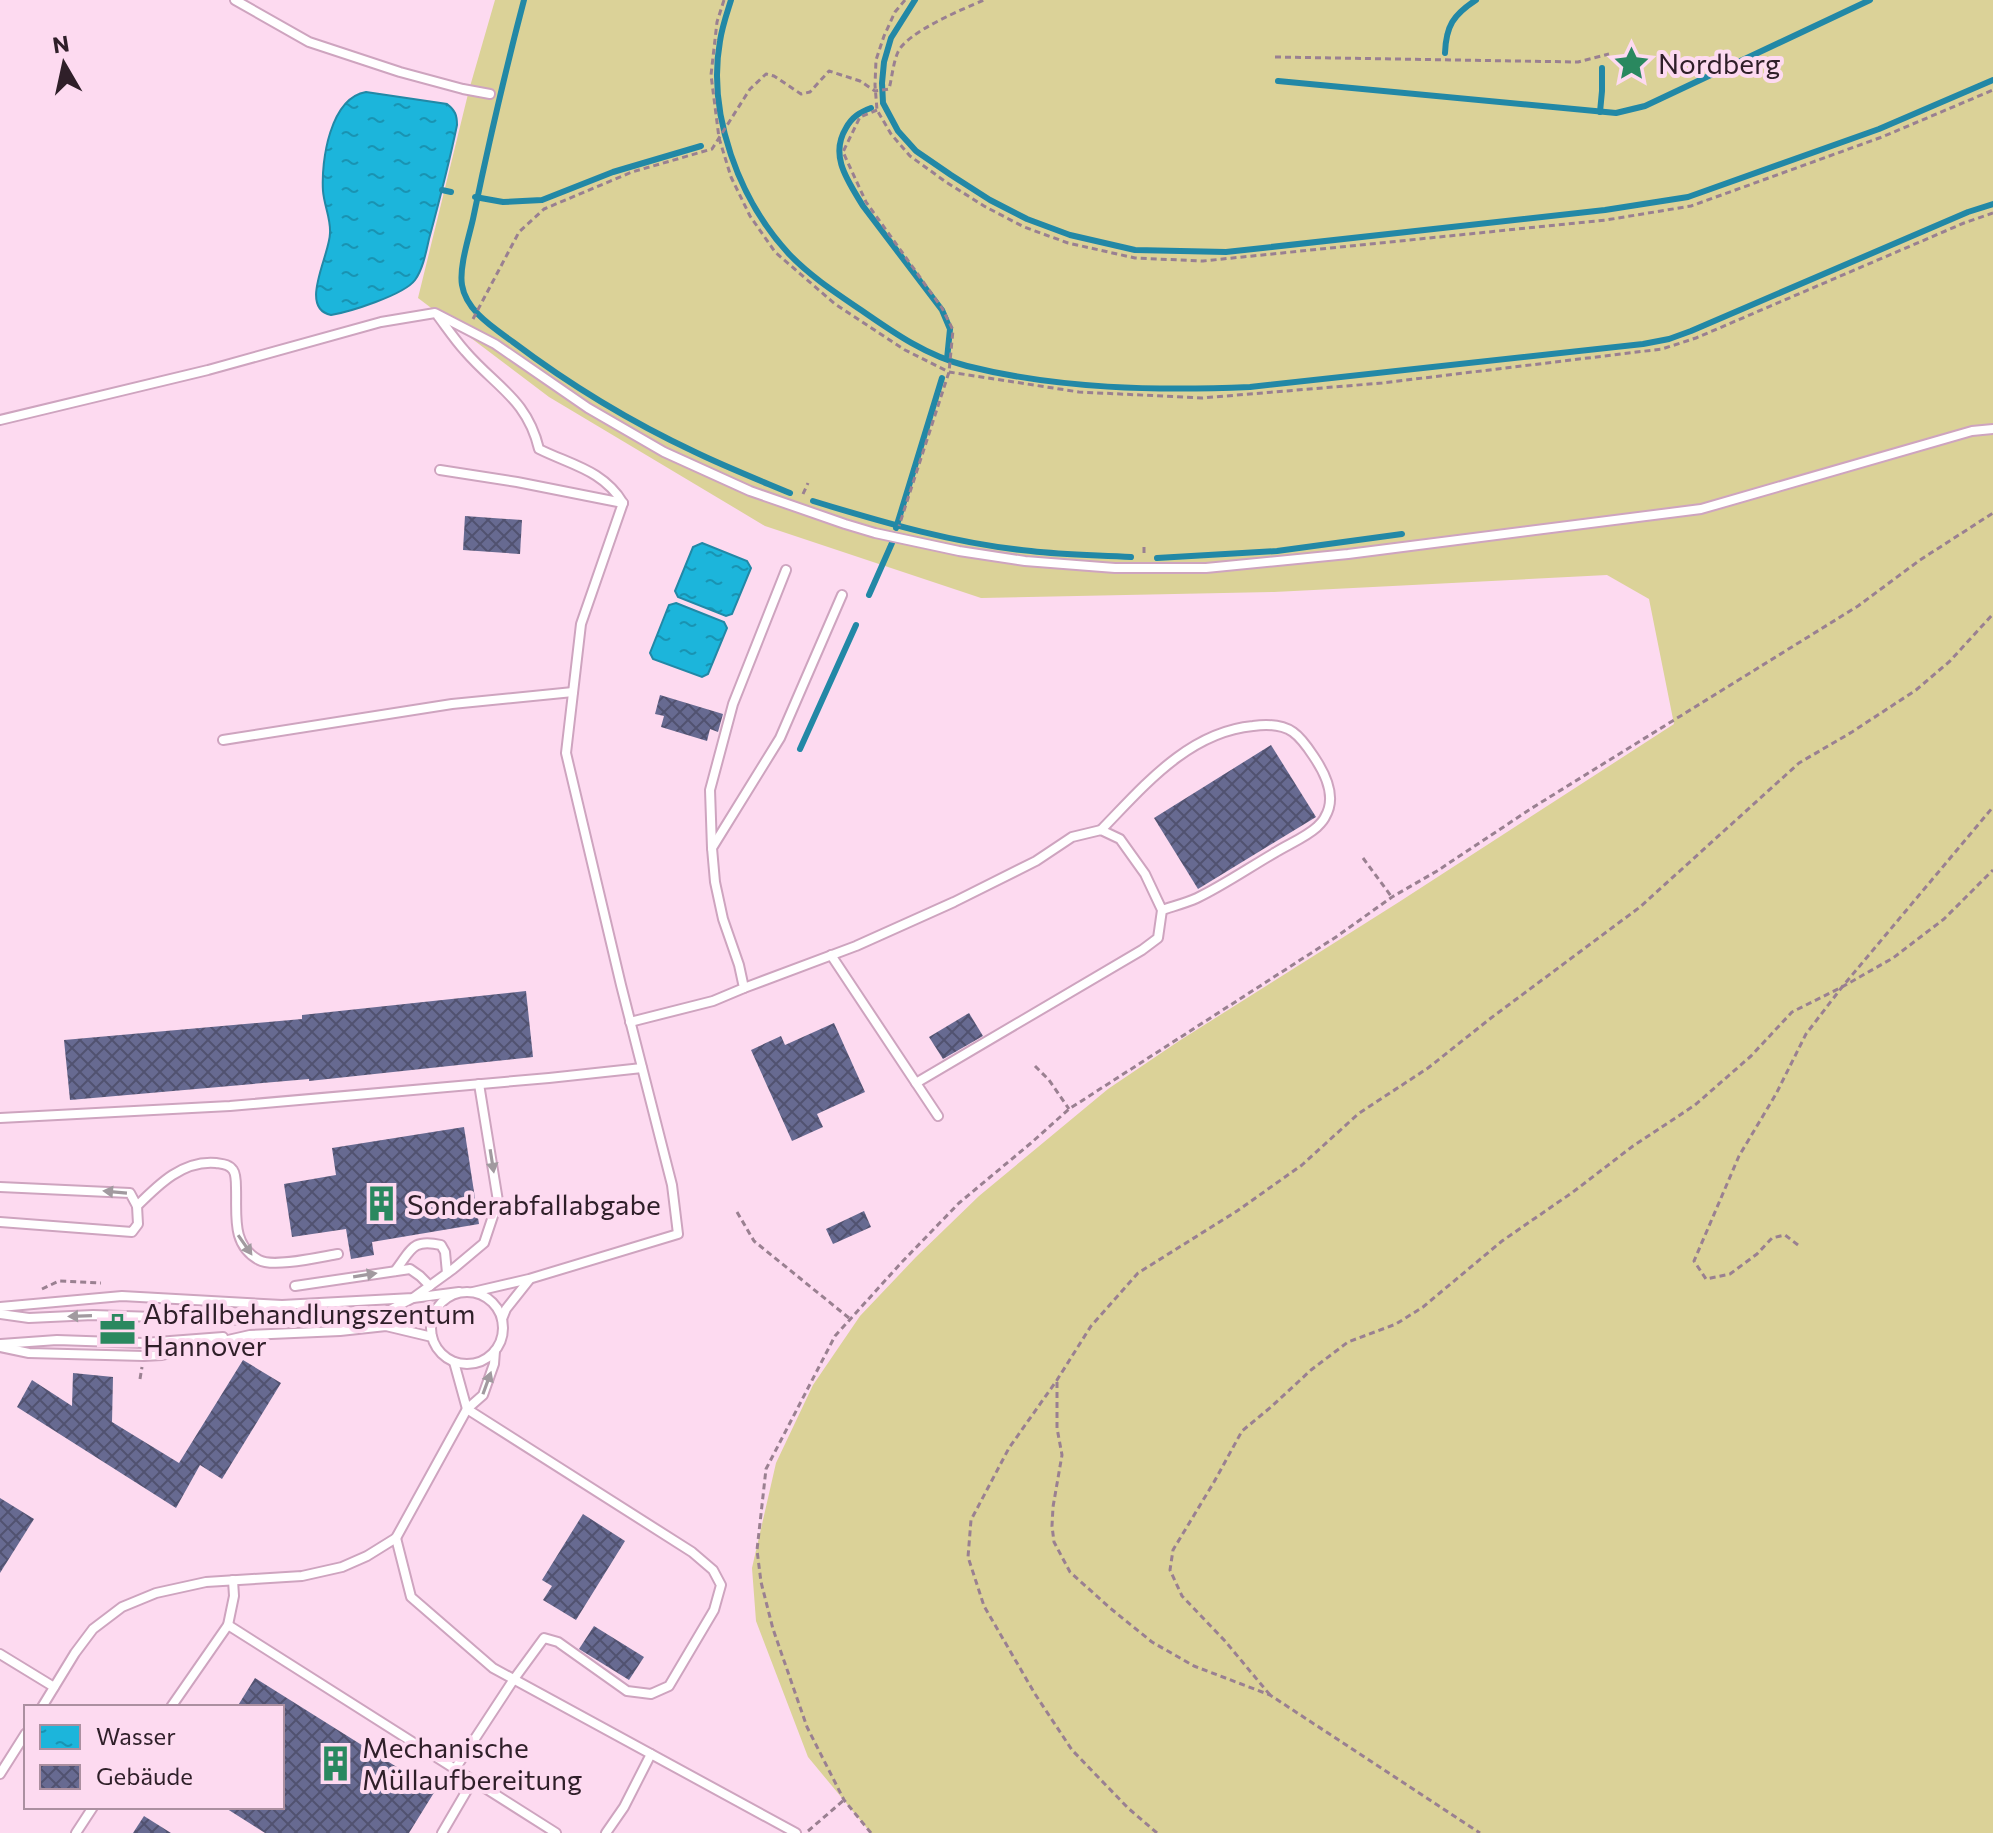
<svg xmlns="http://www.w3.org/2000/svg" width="1993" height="1833" viewBox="0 0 1993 1833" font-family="Commissioner,sans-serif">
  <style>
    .grass { fill: #dbd298 }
    .water { fill: url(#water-ripples); stroke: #2288a6; stroke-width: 2 }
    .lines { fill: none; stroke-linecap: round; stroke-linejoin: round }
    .stream { stroke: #2288a6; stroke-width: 6 }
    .building { fill: url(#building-cross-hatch) }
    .lane-casing { stroke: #cea4bf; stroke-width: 12 }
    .path { stroke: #9a8091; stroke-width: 3; stroke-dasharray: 6 4; stroke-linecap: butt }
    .lane { stroke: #fff; stroke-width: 8 }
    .oneway { fill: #a19a9f }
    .labels { text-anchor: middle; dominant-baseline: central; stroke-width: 8; stroke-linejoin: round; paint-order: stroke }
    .poi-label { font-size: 28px; fill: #2f1f29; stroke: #fddaf0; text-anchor: start }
  </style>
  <defs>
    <pattern id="water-ripples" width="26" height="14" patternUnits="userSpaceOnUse" patternTransform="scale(2)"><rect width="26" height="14" fill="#1cb5db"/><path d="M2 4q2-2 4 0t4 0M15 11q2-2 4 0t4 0" fill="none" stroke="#1993b2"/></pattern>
    <pattern id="building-cross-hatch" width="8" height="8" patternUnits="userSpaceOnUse" patternTransform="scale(2)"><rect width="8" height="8" fill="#676a91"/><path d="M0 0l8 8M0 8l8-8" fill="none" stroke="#515270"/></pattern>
  </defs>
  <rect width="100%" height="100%" fill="#fddaf0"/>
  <path class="grass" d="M495,0H1993V1833H871L808,1757L756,1621L752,1568L776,1463L813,1385L860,1316L916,1257L979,1196L1108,1089L1179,1041L1399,902L1674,724L1649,599L1607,575L1274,592L981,598L765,526L549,397L418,298L469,90Z"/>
  <g class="water">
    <path d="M366,92L447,104C455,110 457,115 457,125C449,164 439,202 429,239C426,252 423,269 415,280C404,295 349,312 331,315C298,308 330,255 330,233C331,219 324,205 323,191C321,161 330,98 366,92Z"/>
    <path d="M702,543L747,561L751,568L732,614L726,616L678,597L675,591L693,547Z"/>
    <path d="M676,603L724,622L727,628L708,674L702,677L653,659L650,653L669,605Z"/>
  </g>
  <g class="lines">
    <g class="stream">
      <path d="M524,0C505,72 488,146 473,219C469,237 459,267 462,285C466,311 494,328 513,342C570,385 631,422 695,452C726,467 759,480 790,493"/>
      <path d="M731,0C727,13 722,27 720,41C707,114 739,200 789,254C810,276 836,293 861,310C894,333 927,356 967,366C1058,389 1157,391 1250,387L1643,344L1669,339L1691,331L1968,212L1993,204"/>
      <path d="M915,0L891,38L884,62L882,83L883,103L898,131L916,151L951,175L990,200L1027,219L1070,235L1135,250L1226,252L1605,210L1688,197L1879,129L1993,80"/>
      <path d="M1445,53C1446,26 1453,15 1476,0"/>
      <path d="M1278,81L1616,113L1645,106L1870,0"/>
      <path d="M871,108C860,112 852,117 846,128C829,156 848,181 863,206L942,310L950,329L947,359"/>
      <path d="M1600,112L1602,91V68"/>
      <path d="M442,190L451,192"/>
      <path d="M475,197L503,202L542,200L613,172L701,146"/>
      <path d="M813,501C885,523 957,544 1031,551C1064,555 1098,555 1131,557"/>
      <path d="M896,528L942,378"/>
      <path d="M1157,558L1277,551L1402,534"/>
      <path d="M869,595L892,543"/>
      <path d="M800,749L856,625"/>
    </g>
  </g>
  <g class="building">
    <path d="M465,516L522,520L520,554L463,550Z"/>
    <path d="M660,695L723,714L718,732L710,729L707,741L661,727L664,716L655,714Z"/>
    <path d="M1271,745L1316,817L1198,889L1154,818Z"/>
    <path d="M526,991L533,1057L309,1081V1079L70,1100L64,1040L302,1019V1015Z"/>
    <path d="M969,1013L983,1036L943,1059L929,1037Z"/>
    <path d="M834,1023L865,1092L817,1114L823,1127L792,1141L751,1050L781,1036L785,1045Z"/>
    <path d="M464,1127L479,1224L372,1242L374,1255L351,1259L346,1229L292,1237L284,1184L336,1175L332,1148Z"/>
    <path d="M864,1211L871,1227L833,1244L826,1229Z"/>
    <path d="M243,1360L281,1383L222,1479L200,1465L176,1508L17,1407L32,1380L72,1406L73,1373L113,1377L112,1422L179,1463Z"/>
    <path d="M0,1498L34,1519L0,1573Z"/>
    <path d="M583,1514L625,1541L576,1620L543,1600L552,1586L542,1580Z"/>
    <path d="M594,1626L644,1657L629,1680L579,1649Z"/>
    <path d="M255,1678L435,1791L409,1833H265L224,1807H282V1707H237Z"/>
    <path d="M144,1816L171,1833H133Z"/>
  </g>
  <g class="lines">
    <defs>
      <g id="lane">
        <path d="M235,0L309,42L400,72L463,89L490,94"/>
        <path d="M438,316C447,328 455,340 465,351C496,387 527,399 539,449C571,465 603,470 623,503L581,624L566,753L621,985L672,1185L678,1234L529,1279L473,1292"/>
        <path d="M0,420L208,370L381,322L435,313L495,344L588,408L664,452L750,491L845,524L875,533L959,551L1025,561L1115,568H1206L1348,554L1701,509L1972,431L1993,429"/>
        <path d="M440,470L517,482L623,503"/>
        <path d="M223,740L452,704L573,692"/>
        <path d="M1101,830C1143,787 1188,732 1253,726C1267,724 1281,724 1293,732C1303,739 1310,751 1316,760C1327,777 1336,799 1325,817C1324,820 1319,825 1317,827C1306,837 1289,844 1276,852C1250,867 1224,885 1197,898C1186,903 1174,906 1162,910"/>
        <path d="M712,848L710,790L733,704L786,570"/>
        <path d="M831,955L916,1083"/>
        <path d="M744,988L856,946L954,902L1036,861L1072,837L1101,830L1120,839L1145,874L1162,910L1158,938L1142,950L916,1083L938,1116"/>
        <path d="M630,1022L713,1001L744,988L739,965L723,919L715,882L712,848L780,738L842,595"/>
        <path d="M0,1118L230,1106L549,1078L642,1068"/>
        <path d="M0,1187L130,1193L137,1206L138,1224L132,1232L0,1222"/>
        <path d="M137,1206C159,1184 183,1160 216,1163C222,1164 229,1164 233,1170C236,1174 236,1183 236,1188C237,1215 231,1245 259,1260C273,1268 320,1257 338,1254"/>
        <path d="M395,1271C411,1251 411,1238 441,1245L445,1252L447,1273"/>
        <path d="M295,1286L410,1269L420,1276L430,1286"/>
        <circle cx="467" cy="1328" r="36"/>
        <path d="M0,1307L122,1296L282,1305L413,1298L459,1292"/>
        <path d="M0,1314L29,1318L93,1315L248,1320L380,1315L413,1298L453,1269L484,1243L498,1201L479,1084"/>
        <path d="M502,1319L506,1309L529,1280"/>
        <path d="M1,1344L57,1340L144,1343L223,1337"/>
        <path d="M0,1347L29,1353L144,1356L162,1355L250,1335L340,1331L386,1326L432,1337"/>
        <path d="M454,1362L467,1409L692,1552L713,1570L721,1585L714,1610L669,1686L651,1694L627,1691L558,1642L544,1638L514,1679L455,1769"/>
        <path d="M396,1538L411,1597L493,1668L796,1833"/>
        <path d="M228,1625L556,1833"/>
        <path d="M0,1654L54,1687"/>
        <path d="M42,1707L75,1653L93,1629L122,1607L156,1593L206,1582L302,1576L342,1567L367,1556L396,1538L467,1409L483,1395L494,1364L495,1351"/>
        <path d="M171,1707L228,1625L234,1596L233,1580"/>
        <path d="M0,1774L26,1733"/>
        <path d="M76,1833L93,1807"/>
        <path d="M442,1833L473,1780"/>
        <path d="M606,1833L624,1807L651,1754"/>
      </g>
    </defs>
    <use href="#lane" class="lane-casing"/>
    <g class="path">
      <path d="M724,0L717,22L711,75L719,138L731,177L750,216L775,252L835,304L905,350L949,372L1079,392L1202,398L1382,383L1662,349L1696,338L1964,223L1993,213"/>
      <path d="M905,0L895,12L884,36L876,60L875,85L877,110L891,134L910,156L946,182L984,206L1024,227L1068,243L1135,258L1203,261L1606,220L1691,206L1882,137L1993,90"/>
      <path d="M1275,57L1578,62L1609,54"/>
      <path d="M877,110L860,117L843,152L866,202L942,308L953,330L949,372L899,526"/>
      <path d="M473,319L519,232L544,209L632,172L712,149L750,89L766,74L774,76L801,94L810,92L829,71L860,81L875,91L889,89C892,78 893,63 898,52C907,32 963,9 984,0"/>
      <path d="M803,494L808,483"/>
      <path d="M1144,547V557"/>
      <path d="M1363,858L1391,896"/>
      <path d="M1035,1066L1049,1080L1069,1109"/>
      <path d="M737,1212L754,1241L849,1318"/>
      <path d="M1798,1245L1785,1235L1772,1238L1757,1254L1730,1274L1706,1279L1694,1261L1739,1156L1776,1094L1806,1034L1842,987L1993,807"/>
      <path d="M42,1289L59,1281L101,1283"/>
      <path d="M140,1379L142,1367"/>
      <path d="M1057,1382V1428L1062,1455L1053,1507L1052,1526L1054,1542L1070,1572L1110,1608L1152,1642L1194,1666L1270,1695L1480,1833"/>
      <path d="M1270,1695L1225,1641L1182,1596L1170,1570L1173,1550L1214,1482L1242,1431L1271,1407L1311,1370L1348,1342L1396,1324L1423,1307L1502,1241L1573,1192L1633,1146L1695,1105L1751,1056L1792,1012L1842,987L1893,958L1944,919L1993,870"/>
      <path d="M808,1831L844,1800"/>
      <path d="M871,1833L844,1800L807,1727L773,1629L761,1582L757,1550L766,1469L835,1336L901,1263L959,1203L1031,1143L1069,1109L1336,937L1392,897L1437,871L1532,808L1858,606L1920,560L1993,513"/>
      <path d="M1157,1833L1128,1808L1072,1750L1035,1694L984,1606L968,1557L971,1520L1009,1448L1057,1380L1091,1326L1138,1273L1237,1211L1302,1165L1358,1114L1428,1068L1491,1018L1640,907L1799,763L1852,732L1916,690L1950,661L1993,614"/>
    </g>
    <use href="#lane" class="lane"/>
  </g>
  <defs><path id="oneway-solid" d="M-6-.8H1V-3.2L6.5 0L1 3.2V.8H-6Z" transform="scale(2)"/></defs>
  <g class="oneway">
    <use href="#oneway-solid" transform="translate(492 1161) rotate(81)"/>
    <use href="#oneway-solid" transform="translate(115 1192) rotate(-175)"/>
    <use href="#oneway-solid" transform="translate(245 1245) rotate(55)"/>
    <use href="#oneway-solid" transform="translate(365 1275) rotate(-9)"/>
    <use href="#oneway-solid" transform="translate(80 1316) rotate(178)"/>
    <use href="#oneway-solid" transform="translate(487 1383) rotate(-70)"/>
  </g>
  <defs>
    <symbol id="sight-bare" viewBox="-9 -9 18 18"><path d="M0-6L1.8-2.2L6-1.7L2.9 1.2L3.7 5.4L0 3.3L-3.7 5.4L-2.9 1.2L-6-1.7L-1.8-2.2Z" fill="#2a885f" stroke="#fddaf0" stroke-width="2.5" paint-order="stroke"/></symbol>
    <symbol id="building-bare" viewBox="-9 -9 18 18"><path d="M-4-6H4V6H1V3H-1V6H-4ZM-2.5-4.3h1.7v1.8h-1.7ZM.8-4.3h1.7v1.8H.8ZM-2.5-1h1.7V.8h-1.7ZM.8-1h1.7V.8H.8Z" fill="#2a885f" stroke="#fddaf0" stroke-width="2.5" paint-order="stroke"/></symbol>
    <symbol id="office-bare" viewBox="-9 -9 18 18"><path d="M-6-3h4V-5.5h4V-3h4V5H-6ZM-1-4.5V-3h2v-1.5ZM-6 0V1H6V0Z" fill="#2a885f" stroke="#fddaf0" stroke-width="2.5" paint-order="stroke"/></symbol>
  </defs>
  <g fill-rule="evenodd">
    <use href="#sight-bare" x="1606" y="38" width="51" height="51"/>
    <use href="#building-bare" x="356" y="1178" width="51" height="51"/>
    <use href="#office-bare" x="92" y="1304" width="51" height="51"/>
    <use href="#building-bare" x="310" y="1738" width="51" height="51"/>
  </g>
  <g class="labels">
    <g class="poi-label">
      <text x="1658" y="63">Nordberg</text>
      <text x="407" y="1204">Sonderabfallabgabe</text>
      <text x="143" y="1313">Abfallbehandlungszentum<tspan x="143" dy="32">Hannover</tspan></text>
      <text x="362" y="1747">Mechanische<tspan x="362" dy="32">Müllaufbereitung</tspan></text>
    </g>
  </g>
  <rect x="24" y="1705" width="260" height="104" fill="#fddaf0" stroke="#ab8fa0" stroke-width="2"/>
  <rect x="40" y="1725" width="40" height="24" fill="url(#water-ripples)" stroke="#ab8fa0" stroke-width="2"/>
  <text x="96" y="1745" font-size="24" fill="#2f1f29">Wasser</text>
  <rect x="40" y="1765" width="40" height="24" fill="url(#building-cross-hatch)" stroke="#ab8fa0" stroke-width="2"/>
  <text x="96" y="1785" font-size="24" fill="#2f1f29">Gebäude</text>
  <g transform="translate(64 64) rotate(351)" stroke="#fddaf0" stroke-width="6" paint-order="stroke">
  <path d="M0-6L14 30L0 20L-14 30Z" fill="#2f1f29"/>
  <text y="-12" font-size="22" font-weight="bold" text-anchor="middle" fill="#2f1f29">N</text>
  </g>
</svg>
